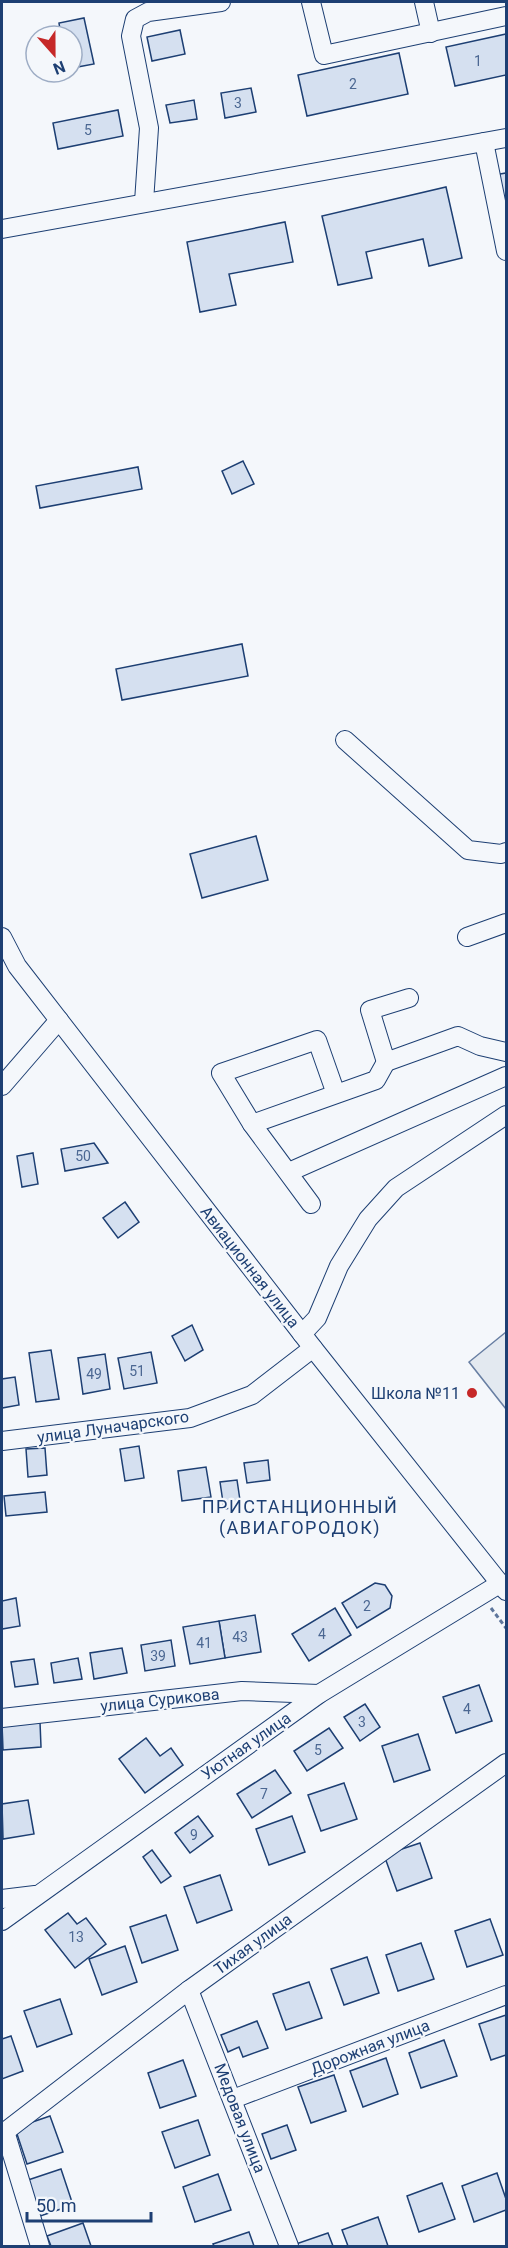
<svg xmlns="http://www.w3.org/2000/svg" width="508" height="2248" viewBox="0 0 508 2248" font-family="Roboto,sans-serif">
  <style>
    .green { fill: #e3e9f0; stroke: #687fa3; stroke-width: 1.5 }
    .building { fill: #d5e0f0; stroke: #1d3f73; stroke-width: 1.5 }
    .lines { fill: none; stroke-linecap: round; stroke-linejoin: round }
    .minor-casing { stroke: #1d3f73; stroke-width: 20 }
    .path { stroke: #5e769c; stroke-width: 3; stroke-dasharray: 4.5 3; stroke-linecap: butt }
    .minor { stroke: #f4f7fb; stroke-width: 18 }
    .poi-dot { fill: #c62828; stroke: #f4f7fb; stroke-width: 2 }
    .labels { text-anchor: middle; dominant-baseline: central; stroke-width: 4.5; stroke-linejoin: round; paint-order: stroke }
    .number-label { font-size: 14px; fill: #4b6792 }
    .street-label { font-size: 16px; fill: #1d3f73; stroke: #f4f7fb }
    .poi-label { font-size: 16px; fill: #1d3f73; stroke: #f4f7fb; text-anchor: end }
    .neighbourhood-label { font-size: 18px; letter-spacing: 1.5px; fill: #1d3f73; stroke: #f4f7fb }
  </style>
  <rect width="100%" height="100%" fill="#f4f7fb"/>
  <path class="green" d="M506,1332V1409L469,1362Z"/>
  <g class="building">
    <path d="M84,18L94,64L72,68V36H61L59,23Z"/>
    <path d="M180,30L185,54L152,61L147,37Z"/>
    <path d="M506,34V75L455,86L446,47Z"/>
    <path d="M399,53L408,94L307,116L298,75Z"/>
    <path d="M251,88L256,112L225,118L221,93Z"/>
    <path d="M194,100L197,119L170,123L166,105Z"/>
    <path d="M118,110L123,136L58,149L53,123Z"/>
    <path d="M506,173V220L494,175Z"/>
    <path d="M446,187L462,258L429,266L423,239L366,252L372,278L338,285L322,216Z"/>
    <path d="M285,222L293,262L229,274L236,305L200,312L187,242Z"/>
    <path d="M243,461L254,484L232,494L222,471Z"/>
    <path d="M138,467L142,489L40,508L36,486Z"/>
    <path d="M242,644L248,676L122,700L116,669Z"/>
    <path d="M256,836L268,880L202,898L190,854Z"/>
    <path d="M94,1143L108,1163L65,1171L61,1149Z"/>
    <path d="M33,1153L38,1184L22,1187L17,1156Z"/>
    <path d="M125,1202L139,1222L118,1238L103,1218Z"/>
    <path d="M192,1325L203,1350L185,1361L172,1336Z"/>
    <path d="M51,1350L59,1399L36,1402L29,1353Z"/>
    <path d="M151,1352L157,1383L124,1389L118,1358Z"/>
    <path d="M105,1354L110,1389L83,1394L78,1358Z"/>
    <path d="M15,1377L19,1405L2,1408V1379Z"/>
    <path d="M139,1446L144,1478L125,1481L120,1449Z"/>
    <path d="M45,1448L47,1475L28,1477L26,1449Z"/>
    <path d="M268,1460L270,1480L247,1483L244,1463Z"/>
    <path d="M206,1467L211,1497L182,1501L178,1471Z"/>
    <path d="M237,1480L241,1507L224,1509L220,1482Z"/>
    <path d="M45,1492L47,1512L6,1516L4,1496Z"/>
    <path d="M375,1583L385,1585L392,1596L390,1608L357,1628L342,1603Z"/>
    <path d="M16,1598L20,1626L2,1629V1601Z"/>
    <path d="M335,1608L351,1635L309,1661L292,1634Z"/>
    <path d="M255,1615L261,1652L225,1658L219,1621Z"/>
    <path d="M219,1621L225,1658L190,1664L183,1627Z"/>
    <path d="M171,1640L175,1666L145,1671L141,1645Z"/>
    <path d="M122,1648L127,1673L94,1679L90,1653Z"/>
    <path d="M78,1658L82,1679L54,1683L51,1663Z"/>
    <path d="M34,1659L38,1684L15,1687L11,1662Z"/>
    <path d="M479,1685L492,1721L456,1733L443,1697Z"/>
    <path d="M365,1704L380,1727L360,1741L344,1717Z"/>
    <path d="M40,1722L41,1747L3,1750L2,1724Z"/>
    <path d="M329,1728L343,1748L307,1771L294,1751Z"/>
    <path d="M418,1734L430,1770L394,1782L382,1746Z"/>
    <path d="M146,1738L160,1756L171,1748L183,1765L145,1793L119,1759Z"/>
    <path d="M275,1770L291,1793L252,1818L237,1794Z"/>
    <path d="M344,1783L357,1819L321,1831L308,1795Z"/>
    <path d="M28,1800L34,1834L3,1839L2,1804Z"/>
    <path d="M198,1816L213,1836L190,1853L175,1833Z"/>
    <path d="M292,1816L305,1852L269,1865L256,1829Z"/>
    <path d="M420,1843L432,1878L397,1891L384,1855Z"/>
    <path d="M152,1850L171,1876L161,1883L143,1857Z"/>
    <path d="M220,1875L232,1910L197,1923L184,1887Z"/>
    <path d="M68,1913L77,1924L86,1918L106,1944L75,1968L45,1930Z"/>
    <path d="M166,1915L178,1950L142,1963L130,1927Z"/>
    <path d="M490,1919L503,1955L467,1967L455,1931Z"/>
    <path d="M421,1943L434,1979L398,1991L386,1955Z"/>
    <path d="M125,1946L137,1982L102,1995L89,1959Z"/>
    <path d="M367,1957L379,1993L344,2005L331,1969Z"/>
    <path d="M309,1982L322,2018L286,2030L273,1994Z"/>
    <path d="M60,1999L72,2034L37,2047L24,2011Z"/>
    <path d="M506,2015V2055L491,2060L479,2024Z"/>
    <path d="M257,2021L268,2048L243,2057L239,2047L228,2052L221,2035Z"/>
    <path d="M11,2036L23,2071L2,2079V2039Z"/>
    <path d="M444,2040L457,2076L421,2088L409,2053Z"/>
    <path d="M386,2058L398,2094L363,2107L350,2071Z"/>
    <path d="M183,2060L196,2096L160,2108L148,2073Z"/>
    <path d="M334,2075L346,2111L311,2123L298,2087Z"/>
    <path d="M50,2116L63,2152L27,2164L15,2128Z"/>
    <path d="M198,2120L210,2155L175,2168L162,2132Z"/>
    <path d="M287,2125L296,2150L271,2159L262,2134Z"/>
    <path d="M61,2169L73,2205L37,2217L25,2181Z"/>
    <path d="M497,2173L506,2199V2210L474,2222L462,2186Z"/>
    <path d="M218,2174L231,2210L195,2222L183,2187Z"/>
    <path d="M442,2183L455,2219L419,2232L407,2196Z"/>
    <path d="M378,2217L388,2246H348L342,2230Z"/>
    <path d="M83,2223L91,2246H51L47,2236Z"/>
    <path d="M249,2232L254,2246H214L213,2244Z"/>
    <path d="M328,2233L333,2246H293V2245Z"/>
  </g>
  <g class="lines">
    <defs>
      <g id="minor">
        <path d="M311,2L324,55L506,16"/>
        <path d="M424,2L431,33"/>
        <path d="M484,142L506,251"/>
        <path d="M144,202L149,128L131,36L135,19L148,12L221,2"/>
        <path d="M2,229L506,138"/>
        <path d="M345,740L468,850L501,854L506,852"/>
        <path d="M2,937L17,966L313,1348L506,1591"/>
        <path d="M467,937L506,923"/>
        <path d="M409,998L370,1010L386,1062L458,1036L480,1046L506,1052"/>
        <path d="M2,1086L59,1020"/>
        <path d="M336,1094L317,1040L221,1073L252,1124L376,1080L386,1062"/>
        <path d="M252,1124L311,1204"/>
        <path d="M289,1172L506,1076"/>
        <path d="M302,1334L317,1318L339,1266L368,1219L396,1188L506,1115"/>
        <path d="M2,1441L190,1418L252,1395L313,1348"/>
        <path d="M2,1718L242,1691L319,1694"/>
        <path d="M2,1899L35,1895"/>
        <path d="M2,1921L319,1694L501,1583"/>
        <path d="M189,1990L289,2246"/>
        <path d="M233,2099L506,1995"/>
        <path d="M5,2131L40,2246"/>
        <path d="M2,2134L189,1990L506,1763"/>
      </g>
    </defs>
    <use href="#minor" class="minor-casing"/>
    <path class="path" d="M491,1608L506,1628"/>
    <use href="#minor" class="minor"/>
  </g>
  <circle class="poi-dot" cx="472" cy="1393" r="6"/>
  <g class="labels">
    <g class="number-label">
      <text x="478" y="61">1</text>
      <text x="353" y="84">2</text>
      <text x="238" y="103">3</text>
      <text x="88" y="130">5</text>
      <text x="83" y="1156">50</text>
      <text x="137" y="1371">51</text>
      <text x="94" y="1374">49</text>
      <text x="367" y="1606">2</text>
      <text x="322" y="1634">4</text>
      <text x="240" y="1637">43</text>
      <text x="204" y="1643">41</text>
      <text x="158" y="1656">39</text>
      <text x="467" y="1709">4</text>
      <text x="362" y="1722">3</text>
      <text x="318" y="1750">5</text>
      <text x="264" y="1794">7</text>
      <text x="194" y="1835">9</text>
      <text x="76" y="1937">13</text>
    </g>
    <g class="street-label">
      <text transform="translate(250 1267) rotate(52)">Авиационная улица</text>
      <text transform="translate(113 1427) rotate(-8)">улица Луначарского</text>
      <text transform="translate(160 1700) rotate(-6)">улица Сурикова</text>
      <text transform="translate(246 1746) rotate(-35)">Уютная улица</text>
      <text transform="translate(253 1944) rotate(-36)">Тихая улица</text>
      <text transform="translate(370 2047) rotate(-21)">Дорожная улица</text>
      <text transform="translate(240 2118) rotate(69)">Медовая улица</text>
    </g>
    <g class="poi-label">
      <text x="460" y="1393">Школа №11</text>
    </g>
    <g class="neighbourhood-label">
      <text x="300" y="1506">ПРИСТАНЦИОННЫЙ<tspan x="300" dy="21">(АВИАГОРОДОК)</tspan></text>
    </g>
  </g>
  <rect width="508" height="2248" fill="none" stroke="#1d3f73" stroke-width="6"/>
  <g transform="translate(54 54) rotate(159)"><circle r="28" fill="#f4f7fb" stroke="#9eadc5" stroke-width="1.5"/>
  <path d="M0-4.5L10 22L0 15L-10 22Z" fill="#c62828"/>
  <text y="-9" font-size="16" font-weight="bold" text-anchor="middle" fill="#1d3f73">N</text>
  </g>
  <path d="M27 2212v9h124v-9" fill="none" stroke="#1d3f73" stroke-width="3"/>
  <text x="36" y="2212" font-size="18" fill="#1d3f73" stroke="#f4f7fb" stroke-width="4.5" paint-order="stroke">50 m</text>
</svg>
